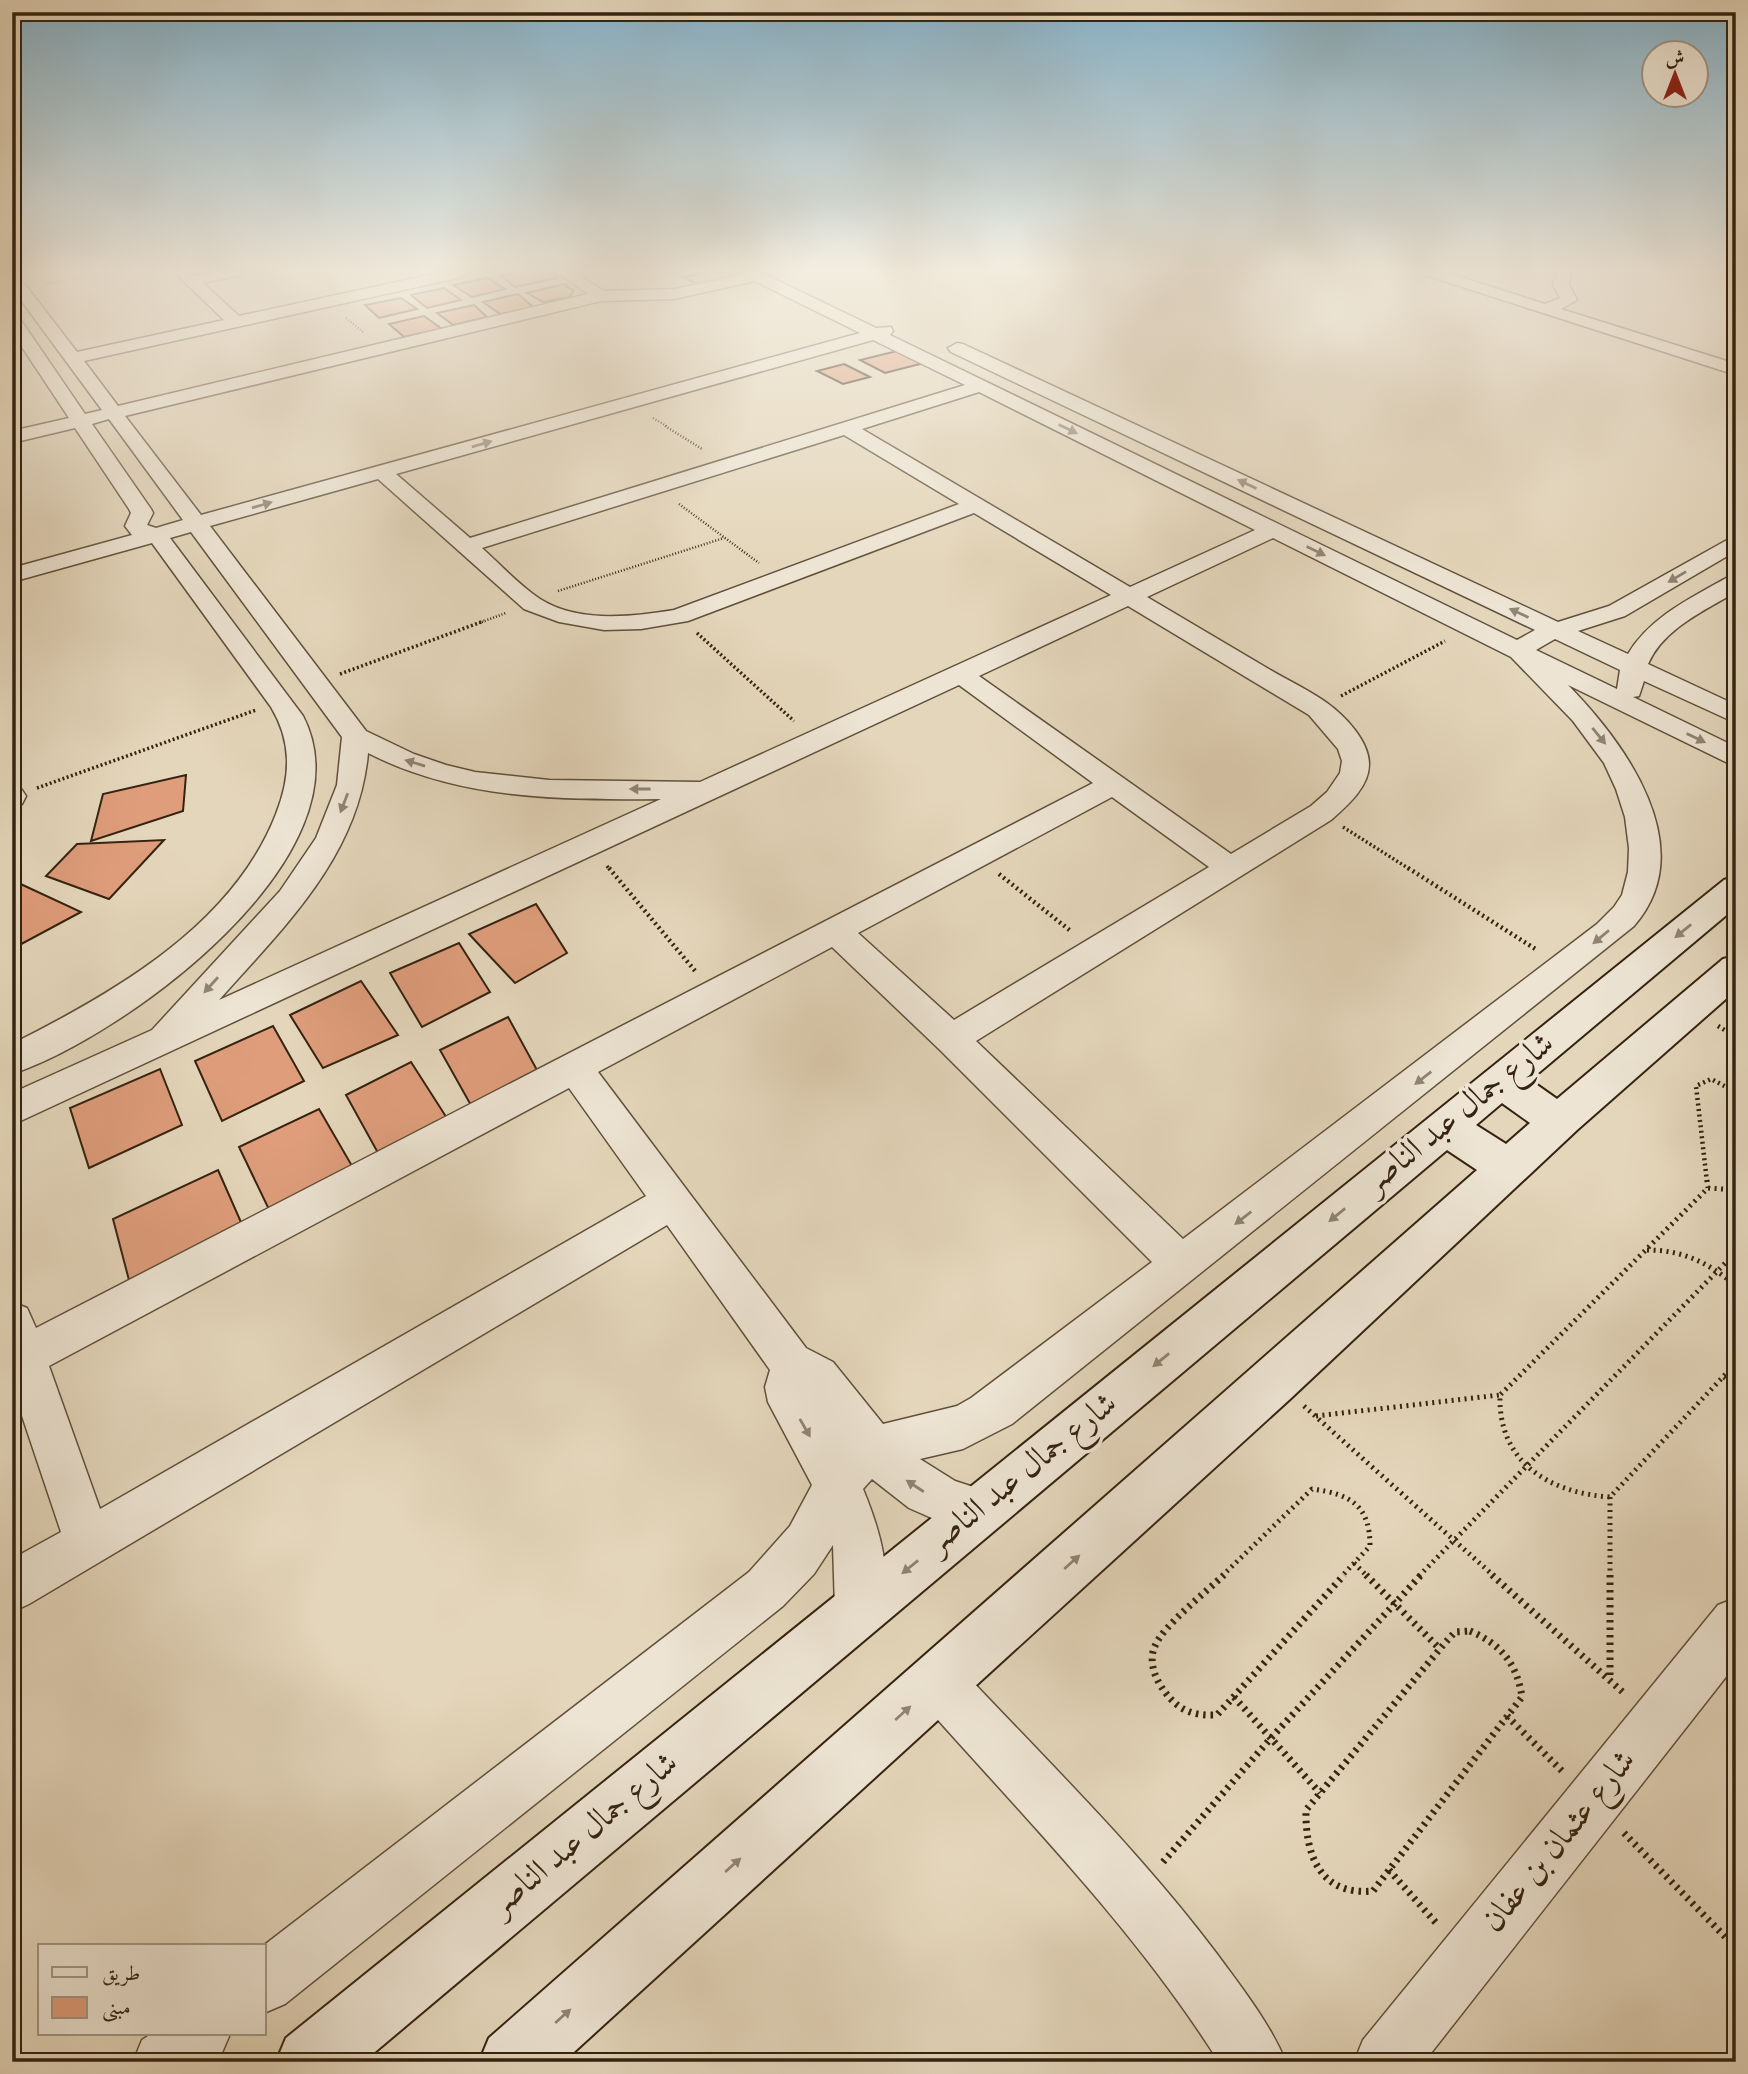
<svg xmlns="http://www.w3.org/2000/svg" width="1748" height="2074" viewBox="0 0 1748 2074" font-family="'Sorts Mill Goudy',Amiri,serif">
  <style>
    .building { fill: #df9d7b; stroke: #342310; stroke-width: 2 }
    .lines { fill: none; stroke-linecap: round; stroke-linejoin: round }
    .minor-casing { stroke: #60503b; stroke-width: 3 }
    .secondary-casing { stroke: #342310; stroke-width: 4 }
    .path-far5 { stroke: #342310; stroke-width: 2; stroke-dasharray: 1 2; stroke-linecap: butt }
    .path-far4 { stroke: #342310; stroke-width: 2.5; stroke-dasharray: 1 2; stroke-linecap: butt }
    .path-far3 { stroke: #342310; stroke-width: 3.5; stroke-dasharray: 2 2.5; stroke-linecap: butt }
    .path-far2 { stroke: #342310; stroke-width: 4.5; stroke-dasharray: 2 3.5; stroke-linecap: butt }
    .path-far1 { stroke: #342310; stroke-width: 5; stroke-dasharray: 2 4.5; stroke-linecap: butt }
    .path { stroke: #342310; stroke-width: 7; stroke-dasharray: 2.5 5; stroke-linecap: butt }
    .minor { fill: #ede4d3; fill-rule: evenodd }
    .secondary { fill: #ede4d3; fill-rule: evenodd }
    .oneway { fill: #908472 }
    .labels { text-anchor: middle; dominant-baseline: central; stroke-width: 7; stroke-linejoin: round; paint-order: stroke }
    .near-street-label { font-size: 33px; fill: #342310; stroke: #ede4d3 }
  </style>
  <rect width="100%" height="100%" fill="#e4d6bb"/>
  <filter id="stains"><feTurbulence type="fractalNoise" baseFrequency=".00286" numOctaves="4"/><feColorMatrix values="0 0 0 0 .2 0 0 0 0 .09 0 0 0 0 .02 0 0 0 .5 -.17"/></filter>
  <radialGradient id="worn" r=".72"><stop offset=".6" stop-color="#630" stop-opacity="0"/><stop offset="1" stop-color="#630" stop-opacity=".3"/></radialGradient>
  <g class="building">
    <path d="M527,272L554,274L557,278L515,287L501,276Z"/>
    <path d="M710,272H741L751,276L700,286L683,277Z"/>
    <path d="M488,278L505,289L472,297L453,285Z"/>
    <path d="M565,284L567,285L566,287L574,290L570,297L543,302L527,293Z"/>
    <path d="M444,288L461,300L427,308L411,295Z"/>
    <path d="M518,294L534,308L500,314L483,302Z"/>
    <path d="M401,298L417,309L379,318L365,305Z"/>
    <path d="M474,305L487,317L453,325L437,313Z"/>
    <path d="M424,316L442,329L404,337L389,324Z"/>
    <path d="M897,351L924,363L885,373L860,360Z"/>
    <path d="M844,364L870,377L843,384L817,371Z"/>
    <path d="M186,775L183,811L91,841L103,794Z"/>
    <path d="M164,840L109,899L46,876L77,844Z"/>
    <path d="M12,880L81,912L12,949Z"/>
    <path d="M536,904L567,953L515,983L469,934Z"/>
    <path d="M459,943L490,992L422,1027L390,973Z"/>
    <path d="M361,981L398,1035L323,1068L290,1015Z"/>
    <path d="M508,1017L543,1081L477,1116L440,1050Z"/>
    <path d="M273,1026L304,1081L222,1121L195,1061Z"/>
    <path d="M411,1062L452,1126L383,1162L346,1095Z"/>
    <path d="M160,1069L182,1125L89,1168L70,1108Z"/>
    <path d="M319,1109L359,1178L275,1222L239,1147Z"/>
    <path d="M218,1170L244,1229L130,1284L113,1219Z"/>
  </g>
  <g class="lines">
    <defs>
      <g id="minor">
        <path d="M12,272L17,274L77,352L224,320L174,272H190L194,276L214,272H242L240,275L203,283L239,316L443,272H470L462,277L84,361L118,406L588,294L556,272H573L604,291L674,289L743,275L742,272H760L876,328L891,327L893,331L890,335L1517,640L1535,630L951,352L948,348L957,343L963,344L1558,622L1609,606L1736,535V551L1625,616L1578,631L1628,654C1650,617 1691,598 1728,577L1736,575V592C1704,611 1664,628 1648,664L1736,705V723L1644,681L1639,696L1633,697L1736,747V767L1568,685C1625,743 1702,848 1634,926L1012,1424L963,1449L920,1459L955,1481L995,1494L1002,1511L995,1528L978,1535L950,1526L909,1508L872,1479L863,1489C880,1530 896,1582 878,1626L860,1633L842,1626L835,1608L833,1545L814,1574L783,1606L285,2004L264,2013L263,1946L749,1572L790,1526L812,1485L768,1402L765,1387L770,1370L667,1225L29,1604L12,1612V1559L61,1532L12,1386V1302L27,1308L36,1328L1093,783L959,685L12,1125V1093L152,1030L280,891L316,838L337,785L342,737L191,532L170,538L303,716C374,854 124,1037 12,1074V1044C114,993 233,925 276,814C291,776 292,742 271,707L152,543L12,582V568L132,535L125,526L131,513L129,509L75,428L12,443V431L69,418L12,332V314L18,316L85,414L102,410L12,288ZM755,281L860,333L201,515L125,416L601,301L674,299ZM873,340L965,385L470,538L396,474ZM979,392L1255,530L1130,587L862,429ZM109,419L183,520L156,528L147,525L153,513L151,509L92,424ZM844,435L959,504L674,610C632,617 578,623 540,599C519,585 501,565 482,548ZM378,479L524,609L559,622L604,630L641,629L688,621L974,513L1111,595L700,782L549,780L475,772L446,765L414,754L366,731L210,526ZM1273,538L1511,657L1573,721L1604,763L1616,789L1625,817L1629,848L1628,872L1622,895L1614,907L1597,924L1183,1239L976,1041L1331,820C1348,805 1369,787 1369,764C1369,741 1345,716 1327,703C1309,690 1287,680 1267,668C1227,644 1187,621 1147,597ZM1128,606L1309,715L1338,749L1342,761L1340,773L1327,792L1311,806L1231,854L979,676ZM1555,639L1620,670L1617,689L1536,650ZM368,753C460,800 561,800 661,799L219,1000C284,927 359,856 368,753ZM1112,797L1209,867L954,1020L858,933ZM832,947L939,1049L1152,1262L971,1398L957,1406L883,1424L833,1362L806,1348L598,1072ZM569,1088L646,1196L100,1509L49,1366Z"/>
        <path d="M1422,272H1445L1545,304L1560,298L1553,285L1557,272H1571L1569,285L1577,300L1561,309L1736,364V375L1425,275Z"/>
        <path d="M12,787L22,790L26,796L22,804L12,806Z"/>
        <path d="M1736,1598V1664L1424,2062H1354L1363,2040L1718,1605Z"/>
        <path d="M938,1656L956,1664C1045,1759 1139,1850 1217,1954C1242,1988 1269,2022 1286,2062H1219C1135,1929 1024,1817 920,1700L912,1682L920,1664Z"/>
        <path d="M151,2034H230L221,2055L214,2062H133L142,2040Z"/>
      </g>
      <path id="secondary" d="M1736,876V907L1530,1080L1557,1099L1723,959L1736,956V990L1577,1130L1290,1399L563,2062H479L489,2038L1477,1170L1447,1150L363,2062H276L286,2038L1724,880ZM1502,1103L1530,1123L1506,1144L1476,1125Z"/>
    </defs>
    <use href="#minor" class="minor-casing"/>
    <use href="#secondary" class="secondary-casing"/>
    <g class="path-far5">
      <path d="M46,284L110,272"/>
      <path d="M346,318L363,332"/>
      <path d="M653,418L668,427"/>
    </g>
    <g class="path-far4">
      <path d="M665,426L702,449"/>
      <path d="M679,504L759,563"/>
      <path d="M558,591L724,538"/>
      <path d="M479,623L506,613"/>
    </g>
    <g class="path-far3">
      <path d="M697,633L794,721"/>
      <path d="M340,674L484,621"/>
      <path d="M1341,696L1445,641"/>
      <path d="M37,788L256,710"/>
      <path d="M1343,827L1411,870"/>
      <path d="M607,866L610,870"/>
    </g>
    <g class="path-far2">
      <path d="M609,868L696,972"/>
      <path d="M1408,868L1537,950"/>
      <path d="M999,874L1072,932"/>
      <path d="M1718,1026L1736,1037"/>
      <path d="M1707,1182L1696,1086L1711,1079L1736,1092"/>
    </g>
    <g class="path-far1">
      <path d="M1707,1180L1708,1188"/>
      <path d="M1736,1190L1708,1188L1500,1395C1498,1462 1549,1493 1610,1497L1736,1363"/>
      <path d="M1647,1250C1683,1250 1709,1263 1736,1286"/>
      <path d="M1724,1377L1736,1387"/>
      <path d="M1304,1406L1494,1576"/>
      <path d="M1316,1416L1500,1395"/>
      <path d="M1610,1497V1576"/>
      <path d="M1354,1563L1367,1576"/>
      <path d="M1222,1576L1312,1489C1350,1494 1370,1505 1370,1546L1342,1576"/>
      <path d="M1419,1576L1736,1252"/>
    </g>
    <g class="path">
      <path d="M1224,1575C1208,1590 1162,1627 1155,1646C1148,1661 1155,1679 1165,1692C1179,1711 1194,1716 1217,1715L1344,1575"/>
      <path d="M1366,1575L1440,1649"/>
      <path d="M1492,1575L1626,1695"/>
      <path d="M1610,1575V1680"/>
      <path d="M1470,1631C1501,1644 1517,1664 1522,1697L1373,1891C1321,1896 1305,1856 1306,1810L1444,1644L1455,1632Z"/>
      <path d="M1234,1697L1320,1793"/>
      <path d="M1507,1716L1563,1772"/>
      <path d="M1624,1833L1736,1948"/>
      <path d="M1163,1862L1271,1738L1421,1575"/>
      <path d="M1389,1870L1437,1924"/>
    </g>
    <use href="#minor" class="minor"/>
    <use href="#secondary" class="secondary"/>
  </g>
  <defs><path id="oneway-solid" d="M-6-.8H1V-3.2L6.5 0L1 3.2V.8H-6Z" transform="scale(1.75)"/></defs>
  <g class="oneway">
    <use href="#oneway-solid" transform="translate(1068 429) rotate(26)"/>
    <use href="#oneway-solid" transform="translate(482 444) rotate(-16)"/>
    <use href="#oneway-solid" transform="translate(1247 484) rotate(-155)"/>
    <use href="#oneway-solid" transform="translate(262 505) rotate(-16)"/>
    <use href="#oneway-solid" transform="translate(1316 551) rotate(26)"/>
    <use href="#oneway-solid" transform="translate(1677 577) rotate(149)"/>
    <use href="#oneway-solid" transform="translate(1519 613) rotate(-155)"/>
    <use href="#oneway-solid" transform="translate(1599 736) rotate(51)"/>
    <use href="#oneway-solid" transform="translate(1696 738) rotate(26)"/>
    <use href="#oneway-solid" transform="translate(415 763) rotate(-163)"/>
    <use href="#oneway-solid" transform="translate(640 789) rotate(-180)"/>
    <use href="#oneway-solid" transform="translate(344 803) rotate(111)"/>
    <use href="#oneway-solid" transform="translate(1683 931) rotate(141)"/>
    <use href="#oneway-solid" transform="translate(1601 937) rotate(140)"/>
    <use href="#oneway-solid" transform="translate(211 985) rotate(132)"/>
    <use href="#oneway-solid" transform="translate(1423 1078) rotate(142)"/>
    <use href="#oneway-solid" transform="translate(1337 1215) rotate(141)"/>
    <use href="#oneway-solid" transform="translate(1243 1218) rotate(142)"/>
    <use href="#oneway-solid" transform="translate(1161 1360) rotate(141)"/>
    <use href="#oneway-solid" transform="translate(805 1428) rotate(60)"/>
    <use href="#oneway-solid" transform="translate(915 1486) rotate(-147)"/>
    <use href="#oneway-solid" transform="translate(1072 1562) rotate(-42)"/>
    <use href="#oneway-solid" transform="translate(910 1567) rotate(141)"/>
    <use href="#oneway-solid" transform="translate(903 1713) rotate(-42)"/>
    <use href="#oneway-solid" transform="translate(733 1865) rotate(-42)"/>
    <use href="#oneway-solid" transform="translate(563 2016) rotate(-42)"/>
  </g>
  <linearGradient id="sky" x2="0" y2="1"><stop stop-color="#87b6cf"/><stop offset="0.48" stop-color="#f3ede0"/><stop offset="1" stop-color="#f3ede0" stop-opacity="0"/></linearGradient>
  <rect width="1748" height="562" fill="url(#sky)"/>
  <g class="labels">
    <g class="near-street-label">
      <text transform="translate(1460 1114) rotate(-39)">شارع جمال عبد الناصر</text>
      <text transform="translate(1023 1474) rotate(-39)">شارع جمال عبد الناصر</text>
      <text transform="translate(585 1835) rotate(-40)">شارع جمال عبد الناصر</text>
      <text transform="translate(1560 1842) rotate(-51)">شارع عثمان بن عفان</text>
    </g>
  </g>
  <rect width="1748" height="2074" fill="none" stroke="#e4d6bb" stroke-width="42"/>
  <rect x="14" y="14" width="1720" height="2046" fill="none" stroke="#342310" stroke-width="3.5"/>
  <rect x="21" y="21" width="1706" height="2032" fill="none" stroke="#342310" stroke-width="2"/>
  <rect x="38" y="1944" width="228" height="91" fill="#ede4d3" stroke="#a39785" stroke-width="2"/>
  <rect x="52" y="1967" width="35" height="10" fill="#ede4d3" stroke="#a39785" stroke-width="2"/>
  <text x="102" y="1980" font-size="21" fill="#342310">طريق</text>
  <rect x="52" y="1997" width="35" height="21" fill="#df9d7b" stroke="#a39785" stroke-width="2"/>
  <text x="102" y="2014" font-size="21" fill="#342310">مبنى</text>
  <g transform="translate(1675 74)"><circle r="33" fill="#ede4d3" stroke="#a39785" stroke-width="2"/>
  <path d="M0-5L12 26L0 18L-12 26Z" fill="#8f2418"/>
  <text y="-10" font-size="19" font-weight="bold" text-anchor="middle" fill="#342310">ش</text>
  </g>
  <rect width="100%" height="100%" filter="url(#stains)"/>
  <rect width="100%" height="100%" fill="url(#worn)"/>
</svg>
